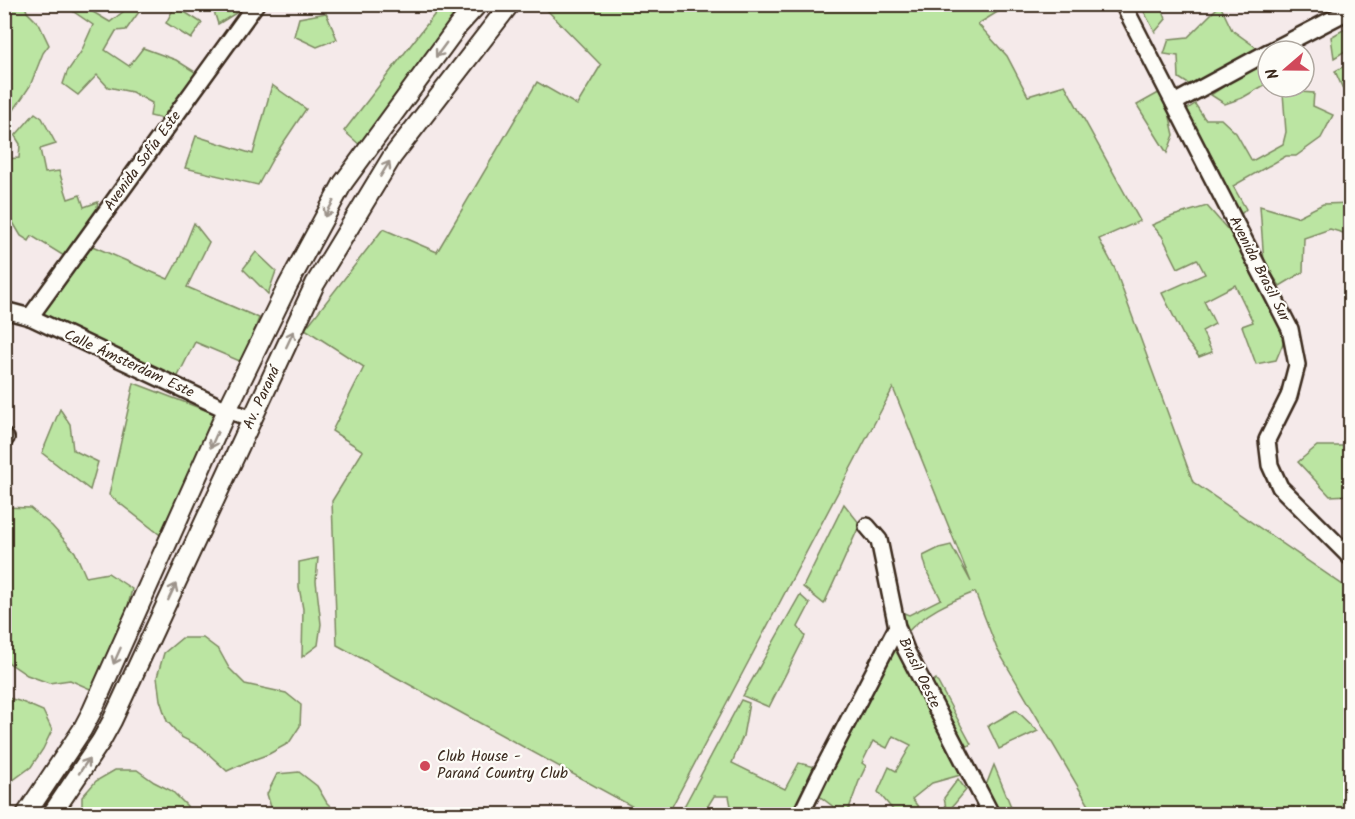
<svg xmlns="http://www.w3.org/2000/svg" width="1355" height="819" viewBox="0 0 1355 819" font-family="Kalam,sans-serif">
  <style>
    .green { fill: #bbe5a2; stroke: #7b8860; stroke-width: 1.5 }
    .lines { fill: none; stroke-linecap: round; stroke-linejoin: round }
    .minor-casing { stroke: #3b2a1e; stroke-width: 20 }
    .tertiary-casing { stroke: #3b2a1e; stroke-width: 22 }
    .minor { stroke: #fdfcf7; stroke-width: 15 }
    .tertiary { stroke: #fdfcf7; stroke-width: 18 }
    .oneway { stroke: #9c938a }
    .poi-dot { fill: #d1495b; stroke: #fdfcf7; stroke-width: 2 }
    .labels { text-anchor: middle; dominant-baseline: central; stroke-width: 4.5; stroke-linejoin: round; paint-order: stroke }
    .street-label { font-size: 15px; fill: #3b2a1e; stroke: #fdfcf7 }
    .poi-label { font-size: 15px; fill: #3b2a1e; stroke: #fdfcf7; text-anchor: start }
  </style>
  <rect width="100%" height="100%" fill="#f5eaea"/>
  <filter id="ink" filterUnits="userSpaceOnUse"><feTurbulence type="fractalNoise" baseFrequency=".0167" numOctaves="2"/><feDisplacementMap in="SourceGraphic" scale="12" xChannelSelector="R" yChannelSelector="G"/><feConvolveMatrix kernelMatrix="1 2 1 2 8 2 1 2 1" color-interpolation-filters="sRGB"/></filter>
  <g filter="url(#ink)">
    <g class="green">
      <path d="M5,4L25,5L27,12L39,24L49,45L43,53L30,86L14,110L10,112L5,121V82L11,75L7,56L5,54Z"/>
      <path d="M79,4L81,5L110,22L124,11L128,5H144L126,30L116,31L105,50L129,66L143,48L176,60L203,77L171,121L150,116L152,103L132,92L108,87L97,75L78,95L63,84L67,72L81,52L93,25L74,12Z"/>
      <path d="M212,5H237L236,13L218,24Z"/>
      <path d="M542,5H1009L978,24L1007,56L1028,96L1065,85L1140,221L1099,239L1115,269L1193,482L1350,590V814H1094L997,649L975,592C949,602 924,613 906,634L899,611L909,615L941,599L928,574L923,556L939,548L951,545L971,582L893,388L668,814H646L337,645L332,501L363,451L332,431L364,367L305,329L383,229L437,252L537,82L577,105L601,65Z"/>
      <path d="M1158,5H1161L1166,19L1155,32L1143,10Z"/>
      <path d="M1220,5L1232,30L1261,51L1193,87L1179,78L1178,56L1164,54L1169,39L1188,37Z"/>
      <path d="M175,6L202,23L191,39L166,23Z"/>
      <path d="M438,10L463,20L361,146L344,131Z"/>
      <path d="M326,13L337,39L317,47L294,36L299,18Z"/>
      <path d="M1350,26V48L1334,58L1331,37Z"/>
      <path d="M1268,57V83L1242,98L1225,104L1211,95Z"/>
      <path d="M1350,63V105L1335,71Z"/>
      <path d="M272,85L306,109L273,158L258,185L185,168L196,136L253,154Z"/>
      <path d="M1288,87H1296L1300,92L1314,93L1313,106L1333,115L1321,138L1296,156H1286L1233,186L1246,209L1235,220L1186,110L1195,104L1205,119H1221L1236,133L1252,161L1283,144L1286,132L1283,93Z"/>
      <path d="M1164,90L1174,135L1167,153L1137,105Z"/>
      <path d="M35,113L42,118L56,144L40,149L45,173L59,171L68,199L80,195L84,207L98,202L96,212L64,256L32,236L29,241L21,236L5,209V159L19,158L20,144L15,136Z"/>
      <path d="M1350,203V235L1330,229L1304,238L1303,272L1280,286L1264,263L1260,206L1297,217L1323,204Z"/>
      <path d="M1207,206L1251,256L1289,329L1276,360L1256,364L1242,326L1253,322L1235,285L1204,301L1215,324L1202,331L1212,352L1199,357L1185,339L1162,293L1205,274L1197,259L1178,268L1162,236L1152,225L1173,216Z"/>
      <path d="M194,223L209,242L187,287L259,318L242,362L195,342L174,384L34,312L90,245L168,279L181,255Z"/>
      <path d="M256,252L276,271L268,294L243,269Z"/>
      <path d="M134,383L218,415L163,537L109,495Z"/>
      <path d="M60,409L70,424L73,450L98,462L90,490L42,453Z"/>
      <path d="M1317,446H1350V495L1330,496L1298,462Z"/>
      <path d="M844,504L860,524L824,604L803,587Z"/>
      <path d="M4,507L30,508L52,526L75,552L86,577L108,573L132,589L119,643L97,692L70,680L49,683L27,675L5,660Z"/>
      <path d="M318,558L316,581L321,624L318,645L302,657L303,609L299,587V562Z"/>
      <path d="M800,595L810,604L798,627L805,636L769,707L743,696Z"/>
      <path d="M182,638H203L219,650L229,668L245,684L286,693L301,705L300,726L289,743L269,754L247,762L227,771L201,747L181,737L167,721L160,700L157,677L164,653Z"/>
      <path d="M894,639L964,774L932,783L912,799L924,814H889L893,810L878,792L889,767L896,771L911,745L893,736L887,748L873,741L862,763L866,766L859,781L847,814H843L814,792Z"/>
      <path d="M936,679L971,744L963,749L926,687Z"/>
      <path d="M5,697L22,702L43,711L52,730L43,749L31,767L5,786Z"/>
      <path d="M741,700L749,703L743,736L732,763L785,789L799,763L824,769L801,814H723L731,806L729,796H714L703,814H680Z"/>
      <path d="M1016,710L1038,731L999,749L988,726Z"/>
      <path d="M994,765L1014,814H994L983,793Z"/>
      <path d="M115,770H137L154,782L172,791L187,806L190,814H82V797L96,781Z"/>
      <path d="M299,772L317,786L327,803L339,814H273L267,794L277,774Z"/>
      <path d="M958,779L966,790L947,813L944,798Z"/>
    </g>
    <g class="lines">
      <defs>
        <g id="minor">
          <path d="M1123,4L1290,329L1297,365L1289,396L1267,440L1270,465L1280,487L1350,557"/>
          <path d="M1271,51L1350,10"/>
          <path d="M1174,103L1268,52"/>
          <path d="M4,310L30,317L227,410L253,419"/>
          <path d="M30,317L256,4"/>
          <path d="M4,437L6,438"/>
          <path d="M867,526L879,540L897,627L906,650L991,814"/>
          <path d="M801,814L823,769L897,627"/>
        </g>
        <g id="tertiary">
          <path d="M26,814L82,730L92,711L227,410L288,285L343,183L458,26L478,4"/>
          <path d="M52,814L101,741L112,721L315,284L392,157L510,4"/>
        </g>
      </defs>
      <use href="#minor" class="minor-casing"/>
      <use href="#tertiary" class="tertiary-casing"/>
      <use href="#minor" class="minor"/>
      <use href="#tertiary" class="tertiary"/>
    </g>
    <defs><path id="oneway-shaft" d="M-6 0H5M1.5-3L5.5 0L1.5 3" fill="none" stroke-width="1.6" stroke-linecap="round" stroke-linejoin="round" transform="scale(1.5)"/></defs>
    <g class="oneway">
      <use href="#oneway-shaft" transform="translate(441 50) rotate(126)"/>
      <use href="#oneway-shaft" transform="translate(385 169) rotate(-59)"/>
      <use href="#oneway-shaft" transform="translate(329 209) rotate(119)"/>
      <use href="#oneway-shaft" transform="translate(290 339) rotate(-65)"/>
      <use href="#oneway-shaft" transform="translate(214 440) rotate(114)"/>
      <use href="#oneway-shaft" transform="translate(172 592) rotate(-65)"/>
      <use href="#oneway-shaft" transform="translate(117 656) rotate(114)"/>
      <use href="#oneway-shaft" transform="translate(84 766) rotate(-56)"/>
    </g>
  </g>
  <circle class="poi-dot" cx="425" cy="766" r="6"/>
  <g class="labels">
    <g class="street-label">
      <text transform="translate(143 161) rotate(-54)">Avenida Sofía Este</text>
      <text transform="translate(1259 269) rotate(63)">Avenida Brasil Sur</text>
      <text transform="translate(129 364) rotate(25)">Calle Ámsterdam Este</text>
      <text transform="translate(262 398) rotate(-65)">Av. Paraná</text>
      <text transform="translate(919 673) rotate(64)">Brasil Oeste</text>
    </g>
    <g class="poi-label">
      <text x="437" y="757">Club House -<tspan x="437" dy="17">Paraná Country Club</tspan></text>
    </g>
  </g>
  <rect width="1355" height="819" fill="none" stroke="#fdfcf7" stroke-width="24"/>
  <rect x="12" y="12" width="1331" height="795" fill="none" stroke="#3b2a1e" stroke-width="2" filter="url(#ink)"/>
  <g transform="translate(1286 69) rotate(250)"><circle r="28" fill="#fdfcf7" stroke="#afa8a0" stroke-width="1.5"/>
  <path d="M0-4.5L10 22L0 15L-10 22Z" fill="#d1495b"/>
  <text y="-9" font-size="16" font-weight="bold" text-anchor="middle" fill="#3b2a1e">N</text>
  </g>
</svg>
